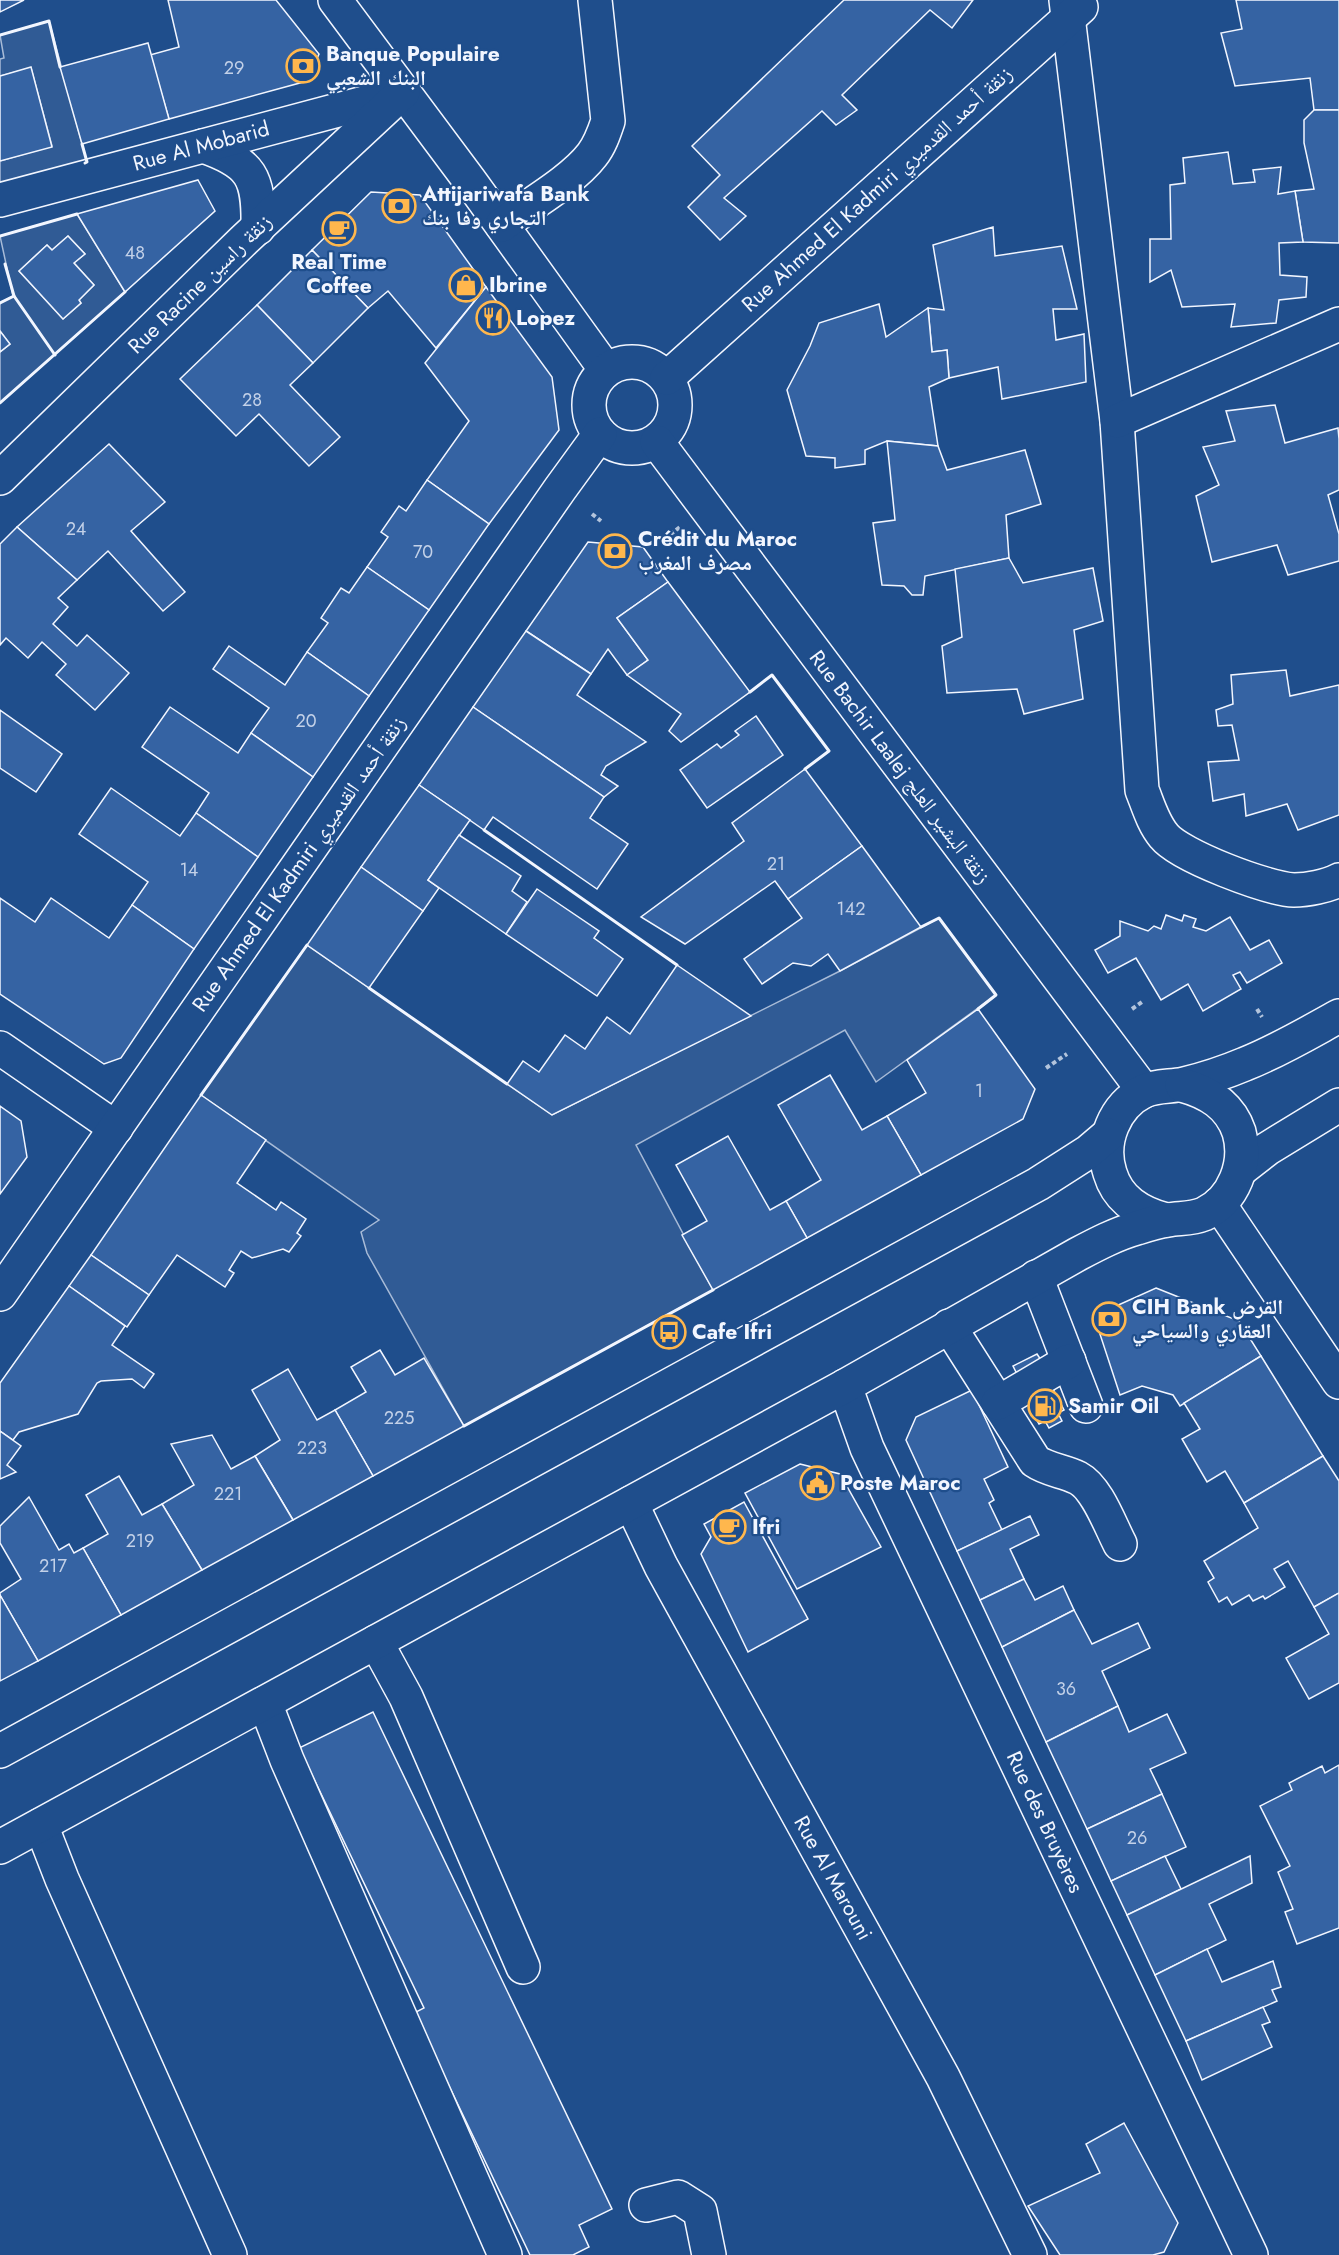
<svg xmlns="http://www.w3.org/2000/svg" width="1339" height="2255" viewBox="0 0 1339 2255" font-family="Jost,'Noto Naskh Arabic',sans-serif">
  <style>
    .built { fill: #305b95; stroke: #a8bbd7; stroke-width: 1.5; fill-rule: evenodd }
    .building { fill: #3563a3; stroke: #f2f6ff; stroke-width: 1.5 }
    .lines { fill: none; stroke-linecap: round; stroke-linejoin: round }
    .minor-casing { stroke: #f2f6ff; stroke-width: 36 }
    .major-casing { stroke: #f2f6ff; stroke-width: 36 }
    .path { stroke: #b3c4dc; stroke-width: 4; stroke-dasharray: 4.5 3; stroke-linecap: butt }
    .minor { stroke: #1f4e8c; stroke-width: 33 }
    .major { stroke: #1f4e8c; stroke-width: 33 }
    .wall { stroke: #f2f6ff; stroke-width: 3 }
    .labels { text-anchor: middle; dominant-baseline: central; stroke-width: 4.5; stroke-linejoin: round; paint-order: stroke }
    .number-label { font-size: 18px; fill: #c3d1e8 }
    .poi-label { font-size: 21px; font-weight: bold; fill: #f2f6ff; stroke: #1f4e8c; text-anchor: start }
    .street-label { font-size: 21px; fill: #f2f6ff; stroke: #1f4e8c }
  </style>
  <rect width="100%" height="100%" fill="#1f4e8c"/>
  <g class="built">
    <path d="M49,21L87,162L0,184V161L52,146L31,68L0,76V59L4,58L0,35Z"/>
    <path d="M77,214L125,292L0,403V352L10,344L0,331V303L13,296L0,236ZM68,236L85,254L74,263L94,285L79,300L81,303L63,319L19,271L47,245L52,250Z"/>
    <path d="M939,918L996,995L876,1082L845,1030L636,1145L713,1290L464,1426L367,1253L361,1232L379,1220L201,1095L307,945L552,1115L840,971Z"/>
  </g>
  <g class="building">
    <path d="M0,0H24L0,12Z"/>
    <path d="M168,0H276L319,54L307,81L169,119L150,55L179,47Z"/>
    <path d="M844,0H973L952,28L930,10L842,95L857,110L836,125L822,111L724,198L746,216L720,240L688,207L720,175L692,146Z"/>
    <path d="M1236,0H1339V110H1314L1310,78L1235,86L1221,33L1242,29Z"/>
    <path d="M148,43L169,119L82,144L60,67Z"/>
    <path d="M31,67L52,147L0,161V76Z"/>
    <path d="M1314,110H1339V243L1303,242L1295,191L1314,189L1304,143V120Z"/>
    <path d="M1228,152L1233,184L1255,182L1253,170L1281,167L1278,194L1295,191L1303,242L1279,243L1280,275L1307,277L1306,297L1279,300L1276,323L1231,327L1235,304L1182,307L1171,270L1150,282V239H1171L1170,185L1185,183L1183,158Z"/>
    <path d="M198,180L215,211L125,292L77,214Z"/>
    <path d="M371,192L420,195L486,287L436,348L388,291L368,308L312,250Z"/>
    <path d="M993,227L995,256L1062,246L1077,309H1053L1056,340L1084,334L1086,382L1002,399L998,367L949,378L947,350L932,352L928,308L944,310L933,245Z"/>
    <path d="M68,236L85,254L74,263L94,285L79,300L81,303L63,319L19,271L47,245L52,250Z"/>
    <path d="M312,250L368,308L313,363L257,305Z"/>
    <path d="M486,287L552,377L559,430L489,524L427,480L469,421L425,363Z"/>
    <path d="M879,304L886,337L928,308L932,352L947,350L949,378L929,387L938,446L887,441L865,450V464L835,468V458L806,456L787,390L810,346L819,323Z"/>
    <path d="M257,305L313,363L290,385L340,437L309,466L259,414L236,436L180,379Z"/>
    <path d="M0,331L10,344L0,352Z"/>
    <path d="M1275,405L1285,443L1338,428L1339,439V490L1328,495L1339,534V561L1288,575L1277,545L1212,562L1196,496L1219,485L1203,447L1235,441L1226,411Z"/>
    <path d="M887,441L938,446L947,470L1025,450L1041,504L1006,515L1009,558L925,576L923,595H912L904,586L882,585L873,523L895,520Z"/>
    <path d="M109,444L165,502L131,531L185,592L163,611L108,551L77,580L17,527Z"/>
    <path d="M427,480L489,524L429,610L367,567L388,537L381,532L399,506L406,511Z"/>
    <path d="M17,527L77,580L58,598L68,607L53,624L77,646L87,635L129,673L95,710L56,675L66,664L42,642L28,658L6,638L0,645V544Z"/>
    <path d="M588,542L643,547L668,582L617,618L648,660L627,675L608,649L591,674L526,631Z"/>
    <path d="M1009,558L1023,583L1093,568L1103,621L1074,630L1083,699L1024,714L1017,689L947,693L942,646L962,637L955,569Z"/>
    <path d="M367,567L429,610L369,696L307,652L328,623L321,618L341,588L349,593Z"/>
    <path d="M668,582L750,692L681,742L669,731L681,714L627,675L648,660L617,618Z"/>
    <path d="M526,631L591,674L577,695L646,742L606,766L601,775L618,786L604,797L473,707Z"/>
    <path d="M229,646L285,685L307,652L369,696L313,777L251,733L269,708L213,669Z"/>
    <path d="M1286,670L1290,696L1339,685V815L1298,830L1287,804L1246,816L1244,794L1213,801L1208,762L1239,760L1232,725L1218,726L1216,710L1233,704L1231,675Z"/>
    <path d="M170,707L238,753L251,733L313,777L258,857L196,813L209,793L142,747Z"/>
    <path d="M473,707L604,797L590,818L628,844L597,889L493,817L484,830L419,785Z"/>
    <path d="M0,710L62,754L36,792L0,768Z"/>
    <path d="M756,716L783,755L707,808L680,770L717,744L721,748L739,735L735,731Z"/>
    <path d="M805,769L862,846L788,899L775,881L685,944L641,917L744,841L732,823Z"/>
    <path d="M419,785L470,820L428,880L439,888L423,911L361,867Z"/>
    <path d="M111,788L180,836L196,813L258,857L194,949L132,905L148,882L79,834Z"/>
    <path d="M459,835L521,876L512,891L527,902L506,934L428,880Z"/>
    <path d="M862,846L921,927L840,971L828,954L811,966L793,963L762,984L744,959L802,918L788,899Z"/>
    <path d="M361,867L423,911L369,988L307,945Z"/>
    <path d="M537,889L599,931L594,938L623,959L597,996L506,934Z"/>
    <path d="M0,898L35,922L51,898L109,938L132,905L194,949L121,1058L104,1064L0,994Z"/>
    <path d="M1166,915L1182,921L1184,915L1196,919L1193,927L1206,931L1230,917L1250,950L1269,940L1282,963L1247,983L1240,972L1233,975L1241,989L1203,1011L1188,984L1161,1000L1136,958L1108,973L1095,950L1120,936V921L1148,931L1154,926L1161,929Z"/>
    <path d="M677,965L751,1016L552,1115L507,1084L523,1061L539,1072L565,1035L585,1049L607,1017L630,1034Z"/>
    <path d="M978,1009L1035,1089L1023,1119L921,1175L887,1116L926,1093L907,1060Z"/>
    <path d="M830,1075L862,1130L887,1116L921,1175L807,1238L786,1201L821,1180L778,1105Z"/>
    <path d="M201,1095L266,1140L237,1183L276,1210L281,1202L306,1219L297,1233L301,1236L289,1252L283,1249L252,1258L241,1251L229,1270L234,1273L225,1287L177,1255L149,1295L91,1255Z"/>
    <path d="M0,1106L21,1121L27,1157L0,1194Z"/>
    <path d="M728,1136L770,1210L786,1201L807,1238L713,1290L682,1235L707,1221L676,1165Z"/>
    <path d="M91,1255L149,1295L127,1327L69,1286Z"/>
    <path d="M69,1286L125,1326L112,1345L154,1374L144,1388L132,1379L101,1381L97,1383L78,1414L19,1432L13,1440L0,1431V1383Z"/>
    <path d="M1156,1288L1239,1321L1261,1356L1180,1406L1173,1395L1142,1386L1120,1395L1094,1316Z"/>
    <path d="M380,1350L395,1375L424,1358L464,1426L373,1476L335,1410L366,1392L351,1367Z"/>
    <path d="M1037,1354L1041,1360L1017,1374L1013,1366Z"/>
    <path d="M1261,1356L1323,1456L1244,1503L1225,1471L1207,1482L1182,1439L1200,1429L1184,1403Z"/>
    <path d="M288,1369L317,1420L335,1410L373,1476L293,1520L255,1456L280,1440L252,1390Z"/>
    <path d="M1052,1387L1064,1410L1058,1413L1062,1421L1049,1428L1045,1421L1039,1424L1026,1401Z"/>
    <path d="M972,1390L1008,1467L984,1479L994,1500L989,1503L1002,1530L957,1551L906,1440L916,1417Z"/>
    <path d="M0,1431L21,1446L7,1465L16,1472L0,1479Z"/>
    <path d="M212,1435L231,1469L255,1456L293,1520L202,1570L162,1504L194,1485L171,1444Z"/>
    <path d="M1323,1456L1339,1481V1593L1314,1607L1288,1561L1274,1569L1285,1587L1265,1599L1263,1596L1253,1601L1249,1595L1232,1605L1227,1597L1219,1602L1208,1582L1214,1578L1204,1561L1258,1528L1244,1503Z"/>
    <path d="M800,1464L840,1474L881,1547L797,1589L745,1493Z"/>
    <path d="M119,1476L142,1515L162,1504L202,1570L121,1615L83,1548L108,1534L86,1495Z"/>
    <path d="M29,1497L59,1550L69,1544L74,1553L83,1548L121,1615L38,1661L0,1595V1593L21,1579L0,1543V1526Z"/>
    <path d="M744,1502L808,1619L748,1652L701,1554L711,1537L704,1524Z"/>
    <path d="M1030,1516L1039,1535L1010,1549L1024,1579L980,1600L957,1551Z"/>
    <path d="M1024,1579L1035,1600L1063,1586L1074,1610L1002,1647L980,1600Z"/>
    <path d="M1339,1593V1683L1309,1699L1286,1658L1329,1634L1314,1607Z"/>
    <path d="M0,1595L38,1661L0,1681Z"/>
    <path d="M1074,1610L1092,1644L1138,1623L1150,1648L1102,1671L1118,1706L1046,1742L1002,1647Z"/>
    <path d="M1118,1706L1129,1732L1167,1714L1186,1753L1150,1769L1162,1794L1087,1829L1046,1742Z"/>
    <path d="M373,1712L612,2209L579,2225L589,2247L573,2255H530L414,2013L424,2008L299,1748Z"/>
    <path d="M1339,1765V1928L1297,1944L1285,1912L1293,1909L1278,1872L1290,1866L1260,1806L1292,1790L1289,1783L1322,1766L1325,1773Z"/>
    <path d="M1162,1794L1186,1847L1111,1881L1087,1829Z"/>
    <path d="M1165,1856L1181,1889L1127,1915L1111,1881Z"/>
    <path d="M1250,1856L1252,1883L1209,1904L1226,1940L1155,1975L1127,1915Z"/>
    <path d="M1207,1949L1222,1982L1273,1961L1281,1987L1272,1990L1277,2001L1186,2041L1155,1975Z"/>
    <path d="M1263,2007L1270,2022L1262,2025L1272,2047L1202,2080L1186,2041Z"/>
    <path d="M1124,2123L1178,2223L1164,2252L1153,2255H1060L1028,2206L1100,2173L1086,2144Z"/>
  </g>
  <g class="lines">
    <defs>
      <g id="minor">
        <path d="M335,0L470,181L606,370"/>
        <path d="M1066,0L1117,421L1142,790C1148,805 1153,823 1164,836C1180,856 1268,889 1294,890C1308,890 1327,886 1339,880"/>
        <path d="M203,146C252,163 259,177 258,228"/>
        <path d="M0,200L398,94"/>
        <path d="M502,225C529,205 572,181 592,155C600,145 604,133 608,121L595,0"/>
        <circle cx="632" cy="405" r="43"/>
        <path d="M667,378L1081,7"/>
        <path d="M1117,421L1339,324"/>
        <path d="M657,442L1144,1091"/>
        <path d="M0,478L244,240L403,92"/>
        <path d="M0,1048L116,1128"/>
        <path d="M1219,1204L1339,1382"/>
        <path d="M1036,1277L1086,1406"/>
        <path d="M0,1294L560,489L600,434"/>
        <path d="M949,1326L1035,1461C1048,1470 1064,1471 1078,1478C1097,1488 1110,1525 1120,1544"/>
        <path d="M845,1386L867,1448L1251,2255"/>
        <path d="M998,1403L1069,1361"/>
        <path d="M631,1503L661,1566L943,2077L1030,2255"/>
        <path d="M376,1642L406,1697L523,1967"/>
        <path d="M265,1703L287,1760L505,2255"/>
        <path d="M41,1825L62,1879L230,2255"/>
        <path d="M646,2205L678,2197L700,2211L709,2255"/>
      </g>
      <g id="major">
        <path d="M1240,1170L1267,1149L1339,1105"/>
        <path d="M1166,1220C1140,1213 1118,1200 1110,1173C1100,1142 1114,1106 1144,1091C1157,1085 1171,1087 1184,1084C1205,1079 1226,1072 1245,1064C1278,1051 1308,1033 1339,1016"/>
        <path d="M0,1751L1038,1184L1088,1152L1108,1135"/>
        <path d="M0,1847L845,1386L1078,1254C1097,1244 1116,1234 1137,1228C1146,1225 1158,1221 1168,1220C1180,1218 1192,1219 1204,1214C1234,1200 1248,1163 1239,1132C1230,1105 1208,1092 1182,1085"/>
      </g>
    </defs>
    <use href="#minor" class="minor-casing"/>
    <use href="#major" class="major-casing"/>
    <g class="path">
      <path d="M592,514L601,521"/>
      <path d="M664,539L680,527"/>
      <path d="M1132,1009L1142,1002"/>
      <path d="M1257,1009L1262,1017"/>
      <path d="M1046,1068L1067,1054"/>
    </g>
    <use href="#minor" class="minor"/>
    <use href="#major" class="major"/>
    <g class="wall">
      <path d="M0,35L49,21L60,67"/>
      <path d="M82,144L87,162L85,163"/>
      <path d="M0,236L77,214"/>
      <path d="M5,264L14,296L55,355"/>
      <path d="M0,303L14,296"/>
      <path d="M0,403L125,292"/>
      <path d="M750,692L772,675L829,751L805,769"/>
      <path d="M484,830L677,965"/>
      <path d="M921,927L939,918L996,995L978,1009"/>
      <path d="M369,988L507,1084"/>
      <path d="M201,1095L307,945"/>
      <path d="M464,1426L713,1290"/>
    </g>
  </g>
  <defs>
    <symbol id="bank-ring" viewBox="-11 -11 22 22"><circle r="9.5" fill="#1f4e8c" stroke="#ffb74d" stroke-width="1.5"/><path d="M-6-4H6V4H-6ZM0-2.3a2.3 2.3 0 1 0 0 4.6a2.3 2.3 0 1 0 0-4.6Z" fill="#ffb74d"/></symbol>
    <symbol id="cafe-ring" viewBox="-11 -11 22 22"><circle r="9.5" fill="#1f4e8c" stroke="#ffb74d" stroke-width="1.5"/><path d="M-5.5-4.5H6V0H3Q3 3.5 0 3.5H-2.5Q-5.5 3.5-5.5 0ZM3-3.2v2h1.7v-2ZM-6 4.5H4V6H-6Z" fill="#ffb74d"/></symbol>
    <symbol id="shop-ring" viewBox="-11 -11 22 22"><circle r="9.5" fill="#1f4e8c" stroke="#ffb74d" stroke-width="1.5"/><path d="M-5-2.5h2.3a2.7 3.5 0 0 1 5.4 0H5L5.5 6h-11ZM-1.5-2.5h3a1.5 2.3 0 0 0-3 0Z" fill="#ffb74d"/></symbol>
    <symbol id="restaurant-ring" viewBox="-11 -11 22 22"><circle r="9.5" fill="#1f4e8c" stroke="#ffb74d" stroke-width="1.5"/><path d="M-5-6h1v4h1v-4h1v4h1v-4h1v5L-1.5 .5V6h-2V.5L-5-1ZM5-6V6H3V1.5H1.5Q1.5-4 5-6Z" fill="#ffb74d"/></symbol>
    <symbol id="bus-ring" viewBox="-11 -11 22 22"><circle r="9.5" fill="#1f4e8c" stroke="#ffb74d" stroke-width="1.5"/><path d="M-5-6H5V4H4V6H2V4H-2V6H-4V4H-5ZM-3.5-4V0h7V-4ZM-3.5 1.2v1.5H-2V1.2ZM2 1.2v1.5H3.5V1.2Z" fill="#ffb74d"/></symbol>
    <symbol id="fuel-ring" viewBox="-11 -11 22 22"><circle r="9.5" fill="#1f4e8c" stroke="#ffb74d" stroke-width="1.5"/><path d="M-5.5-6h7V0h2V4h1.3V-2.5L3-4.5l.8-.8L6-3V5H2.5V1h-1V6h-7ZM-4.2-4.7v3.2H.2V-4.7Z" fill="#ffb74d"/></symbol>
    <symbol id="civic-ring" viewBox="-11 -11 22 22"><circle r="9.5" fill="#1f4e8c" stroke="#ffb74d" stroke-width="1.5"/><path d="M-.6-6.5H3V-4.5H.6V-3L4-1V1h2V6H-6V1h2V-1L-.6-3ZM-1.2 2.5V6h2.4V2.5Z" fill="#ffb74d"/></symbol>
  </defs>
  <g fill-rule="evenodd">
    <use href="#bank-ring" x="284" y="47" width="38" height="38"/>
    <use href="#bank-ring" x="380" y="187" width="38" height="38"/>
    <use href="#cafe-ring" x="320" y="210" width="38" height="38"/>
    <use href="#shop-ring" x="447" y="266" width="38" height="38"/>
    <use href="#restaurant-ring" x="474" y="299" width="38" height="38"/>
    <use href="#bank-ring" x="596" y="532" width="38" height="38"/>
    <use href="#bank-ring" x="1090" y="1300" width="38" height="38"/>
    <use href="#bus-ring" x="650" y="1313" width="38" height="38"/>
    <use href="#fuel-ring" x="1026" y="1387" width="38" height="38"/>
    <use href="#civic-ring" x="798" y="1464" width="38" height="38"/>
    <use href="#cafe-ring" x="710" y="1508" width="38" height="38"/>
  </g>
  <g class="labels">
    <g class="number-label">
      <text x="234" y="68">29</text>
      <text x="135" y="253">48</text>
      <text x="252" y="400">28</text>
      <text x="76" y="529">24</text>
      <text x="423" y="552">70</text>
      <text x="306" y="721">20</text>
      <text x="776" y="864">21</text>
      <text x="189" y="870">14</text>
      <text x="851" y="909">142</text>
      <text x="979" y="1091">1</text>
      <text x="399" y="1418">225</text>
      <text x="312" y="1448">223</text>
      <text x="228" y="1494">221</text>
      <text x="140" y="1541">219</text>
      <text x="53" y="1566">217</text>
      <text x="1066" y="1689">36</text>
      <text x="1137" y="1838">26</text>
    </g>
    <g class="poi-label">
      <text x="326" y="54">Banque Populaire<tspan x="326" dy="24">البنك الشعبي</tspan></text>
      <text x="422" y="194">Attijariwafa Bank<tspan x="422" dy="24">التجاري وفا بنك</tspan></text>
      <text x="339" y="262" text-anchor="middle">Real Time<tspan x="339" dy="24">Coffee</tspan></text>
      <text x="489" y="285">Ibrine</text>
      <text x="516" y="318">Lopez</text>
      <text x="638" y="539">Crédit du Maroc<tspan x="638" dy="24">مصرف المغرب</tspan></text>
      <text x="1132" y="1307">CIH Bank القرض<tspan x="1132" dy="24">العقاري والسياحي</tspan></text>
      <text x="692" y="1332">Cafe Ifri</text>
      <text x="1068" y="1406">Samir Oil</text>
      <text x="840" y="1483">Poste Maroc</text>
      <text x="752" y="1527">Ifri</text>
    </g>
    <g class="street-label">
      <text transform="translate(201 146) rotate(-15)">Rue Al Mobarid</text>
      <text transform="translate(877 189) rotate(-42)">Rue Ahmed El Kadmiri زنقة أحمد القدميري</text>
      <text transform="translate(200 284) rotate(-44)">Rue Racine زنقة راسين</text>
      <text transform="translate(900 767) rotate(53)">Rue Bachir Laalej زنقة البشير العلج</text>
      <text transform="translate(299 864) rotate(-55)">Rue Ahmed El Kadmiri زنقة أحمد القدميري</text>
      <text transform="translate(1045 1822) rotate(65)">Rue des Bruyères</text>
      <text transform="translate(833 1878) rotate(61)">Rue Al Marouni</text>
    </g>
  </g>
</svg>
